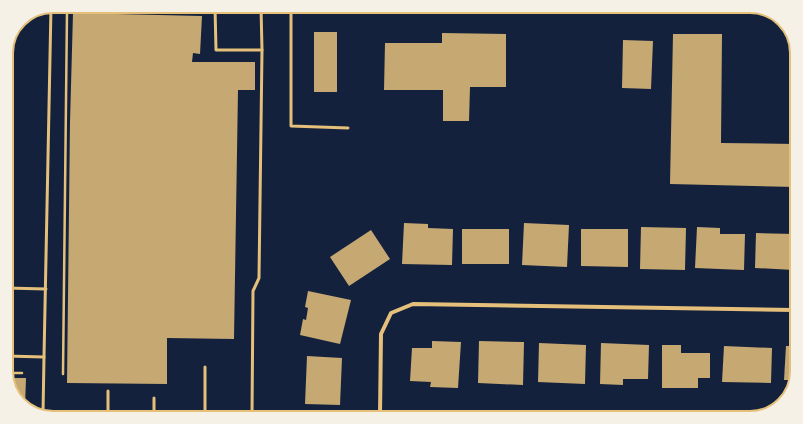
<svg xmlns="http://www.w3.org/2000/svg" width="803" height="424" viewBox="0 0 803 424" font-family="'Exo 2',sans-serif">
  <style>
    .building { fill: #c6a872 }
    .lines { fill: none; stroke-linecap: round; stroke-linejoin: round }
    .path { stroke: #e5c07b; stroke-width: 2.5 }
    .service { stroke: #e5c07b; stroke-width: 3 }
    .minor { stroke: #e5c07b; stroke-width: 4 }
    .rim { fill: none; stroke: #e5c07b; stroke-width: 2 }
  </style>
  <rect width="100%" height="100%" fill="#14213d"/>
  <g class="building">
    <path d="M73,13L202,16L200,54L193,53L192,62H255V90H238L234,339L167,338V384L67,383L70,122Z"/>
    <rect x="314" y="32" width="23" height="60"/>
    <path d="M442,33L506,34V87H470L469,121H443V90H384L385,43H442Z"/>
    <path d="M673,34H722L721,143L796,144L795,187L670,184Z"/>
    <path d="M623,40L653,41L651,89L622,88Z"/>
    <path d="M404,223L428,224V228L453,229L452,265L402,264Z"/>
    <path d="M524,223L569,225L567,267L522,265Z"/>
    <path d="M641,227L686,228L685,270L640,269Z"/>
    <path d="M697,227L720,228V234H745L744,270L695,268Z"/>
    <rect x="462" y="229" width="47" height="35"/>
    <path d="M581,229H628V267L581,266Z"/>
    <path d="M371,230L390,259L349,286L330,257Z"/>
    <path d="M756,233L794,234V270L755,268Z"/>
    <path d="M308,291L351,300L340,344L300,335L303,319L306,320L308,308L305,307Z"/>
    <path d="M432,341L461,342L458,388L430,387L431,382L410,381L412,348H432Z"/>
    <path d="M479,341L524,342L523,385L478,383Z"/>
    <path d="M539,343L586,345L585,384L538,382Z"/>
    <path d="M601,343L649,345L648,379H623V385L600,384Z"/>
    <path d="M662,345H681V353H710V378H698V388H662Z"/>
    <path d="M724,346L772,348L771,383L722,382Z"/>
    <path d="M786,346H793L792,380H784Z"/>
    <path d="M307,356L342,358L340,405L305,404Z"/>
    <path d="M7,378H26L25,407L14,397Z"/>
  </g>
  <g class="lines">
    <g class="path">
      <path d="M6,373H22"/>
      <path d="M63,374L67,11H76"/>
    </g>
    <g class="service">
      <path d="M215,7L216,50H262L261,7"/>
      <path d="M228,7L429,11L430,9"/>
      <path d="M291,8V126L348,128"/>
      <path d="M6,288L46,289"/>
      <path d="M6,356L44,357L51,7"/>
      <path d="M43,413L44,357"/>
      <path d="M108,414V391"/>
      <path d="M154,414V398"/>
      <path d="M205,414V367"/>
      <path d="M252,415L253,291L259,278L262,50"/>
    </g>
    <path class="minor" d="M380,415L381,334L391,313L413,304L793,310"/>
  </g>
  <path d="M0 0H803V424H0ZM53 13H750A40 40 0 0 1 790 53V371A40 40 0 0 1 750 411H53A40 40 0 0 1 13 371V53A40 40 0 0 1 53 13Z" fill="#f6f1e7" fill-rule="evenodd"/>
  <path class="rim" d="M53 13H750A40 40 0 0 1 790 53V371A40 40 0 0 1 750 411H53A40 40 0 0 1 13 371V53A40 40 0 0 1 53 13Z"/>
</svg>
